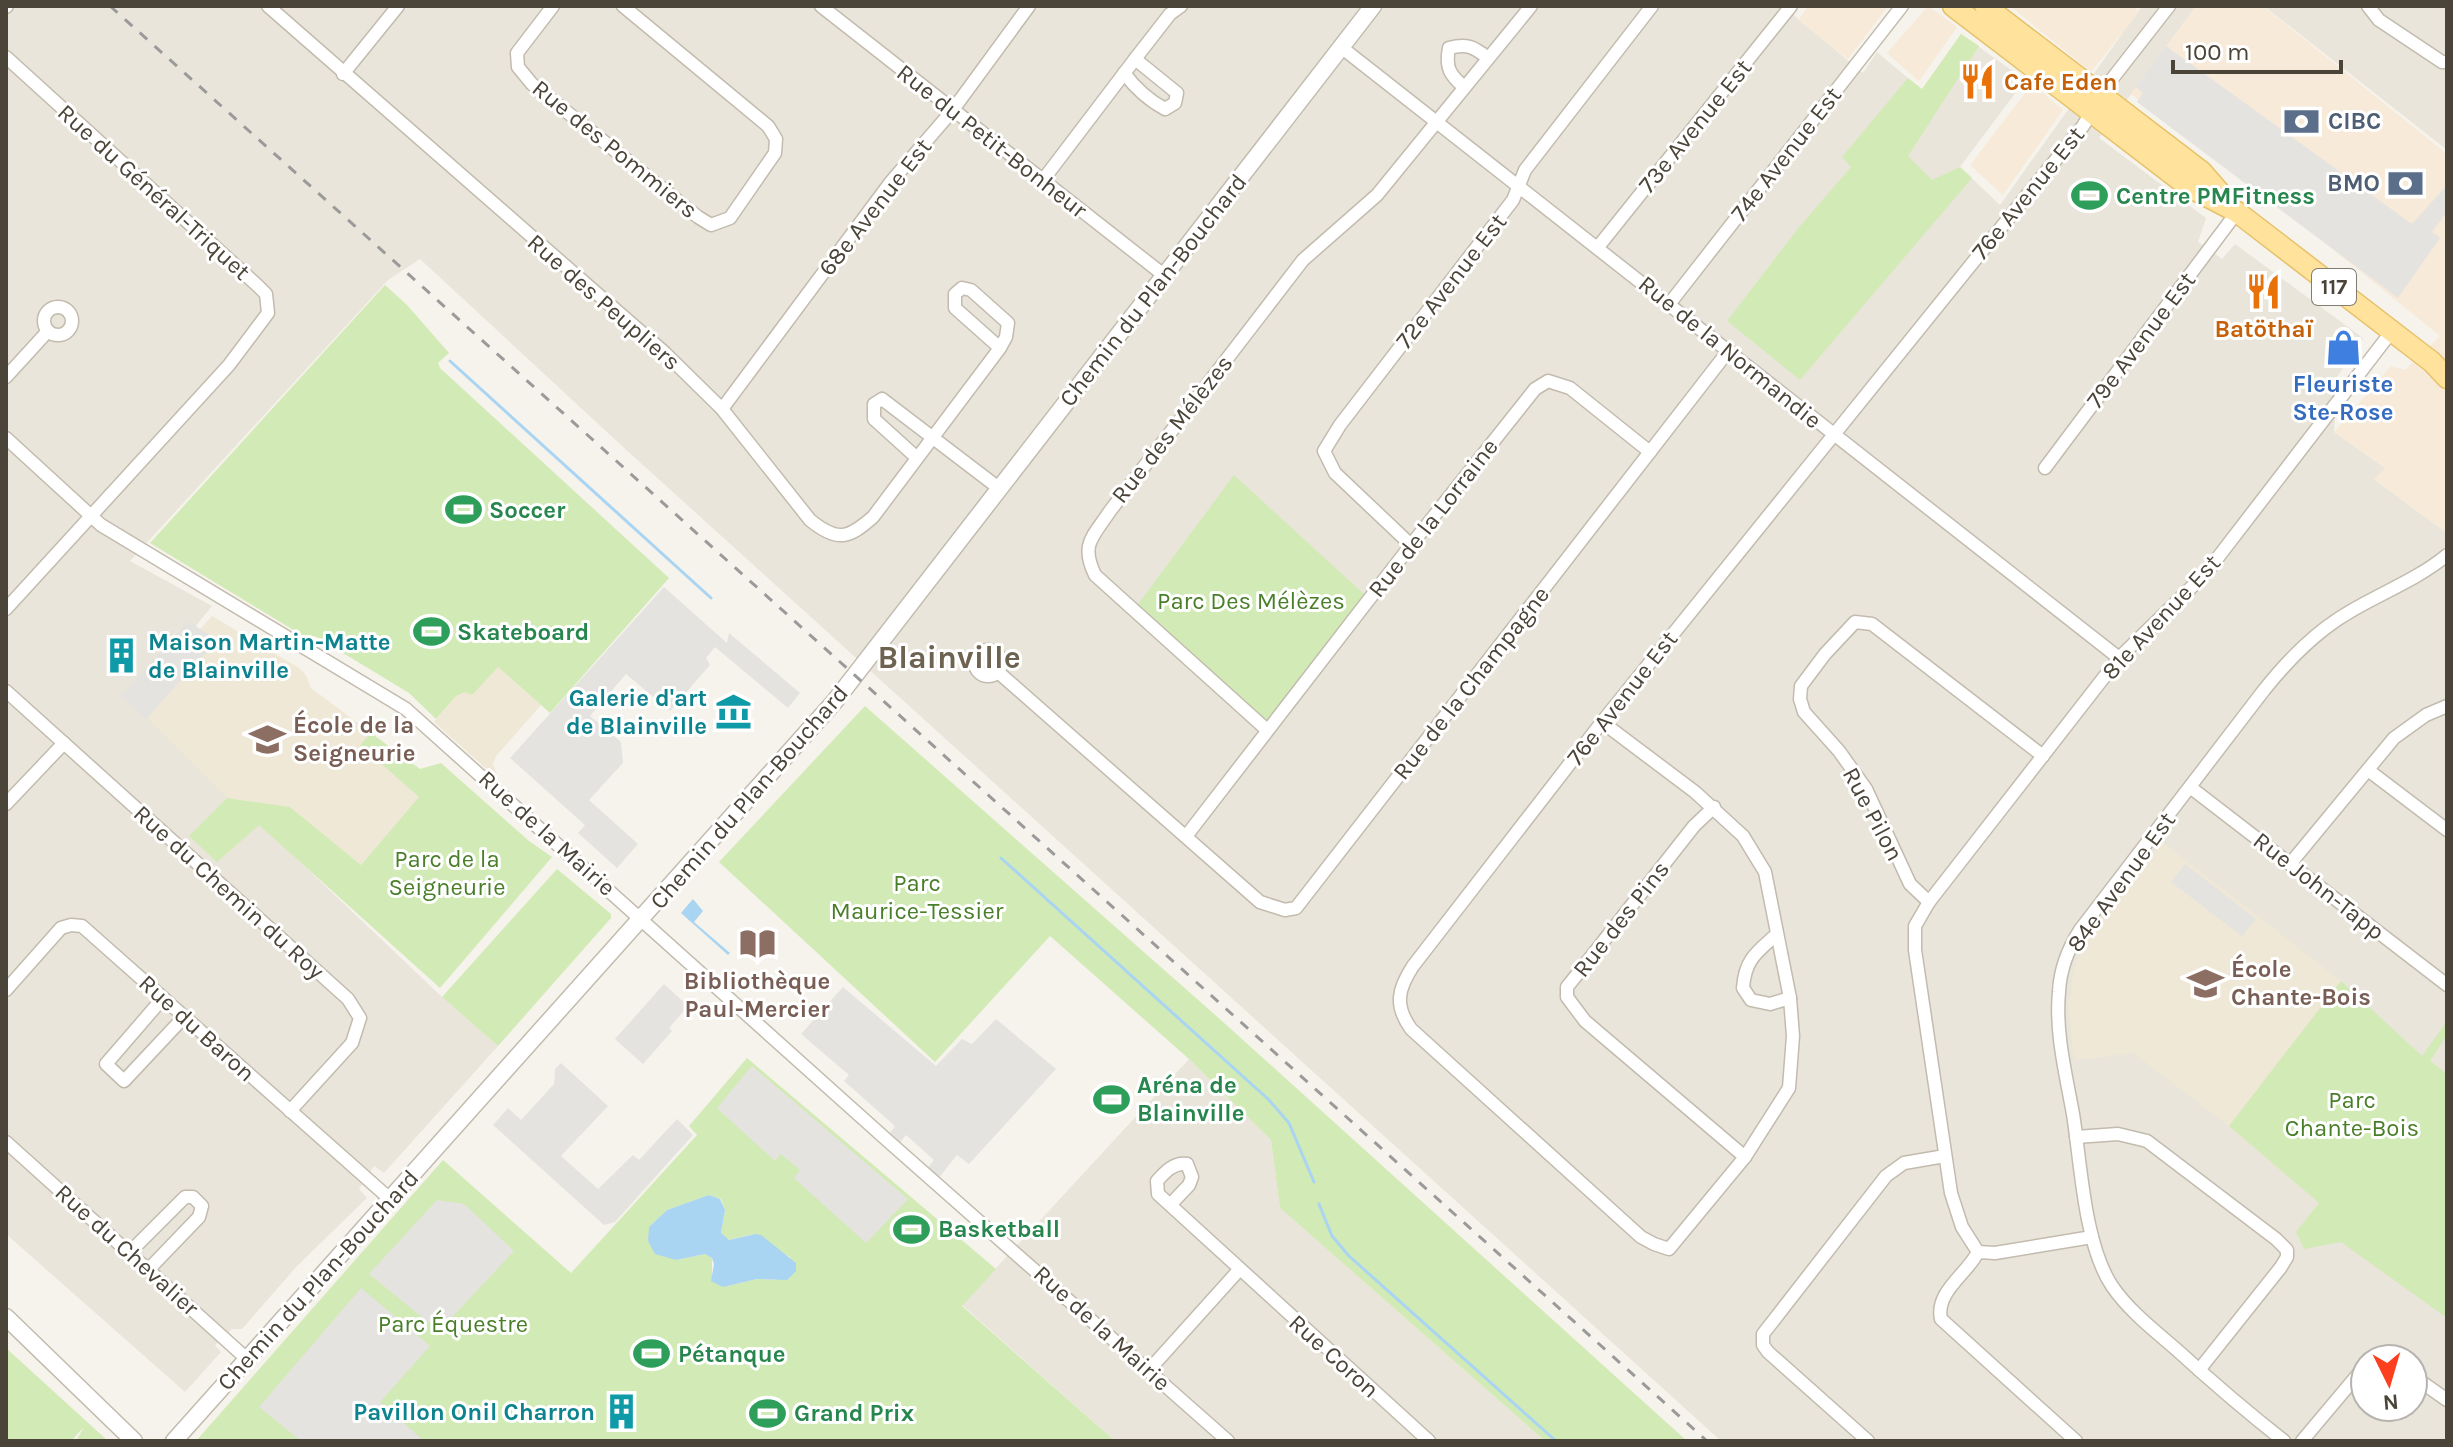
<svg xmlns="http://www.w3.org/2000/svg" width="2453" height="1447" viewBox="0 0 2453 1447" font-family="Karla,sans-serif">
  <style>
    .residential { fill: #eae5da; fill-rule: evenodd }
    .commercial { fill: #f7ead8 }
    .education { fill: #efe8d6 }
    .green { fill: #d2eab5; fill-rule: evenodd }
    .parking { fill: #e5e3e0 }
    .water { fill: #a9d4f2 }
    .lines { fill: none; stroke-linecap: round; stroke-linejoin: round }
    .stream { stroke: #a9d4f2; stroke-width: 3 }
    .minor-casing { stroke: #c2bbae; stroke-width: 15 }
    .tertiary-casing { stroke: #c2bbae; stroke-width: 19 }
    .primary-casing { stroke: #e6c16a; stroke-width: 23 }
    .minor { stroke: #fff; stroke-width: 12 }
    .tertiary { stroke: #fff; stroke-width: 16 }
    .primary { stroke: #ffe39c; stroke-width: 20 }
    .rail { stroke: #9a9a9a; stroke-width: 3; stroke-dasharray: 10 10; stroke-linecap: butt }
    .labels { text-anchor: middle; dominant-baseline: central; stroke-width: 6; stroke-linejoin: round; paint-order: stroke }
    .shield { fill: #fff; stroke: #817c74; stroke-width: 2 }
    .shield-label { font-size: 22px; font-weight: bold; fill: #4b4439 }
    .food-label { font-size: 24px; font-weight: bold; fill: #c56008; stroke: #fff; text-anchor: start }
    .service-label { font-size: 24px; font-weight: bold; fill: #4e5e75; stroke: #fff; text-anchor: start }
    .street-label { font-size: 24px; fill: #4b4439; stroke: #fff }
    .leisure-label { font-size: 24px; font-weight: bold; fill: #27864d; stroke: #fff; text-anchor: start }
    .shop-label { font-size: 24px; font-weight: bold; fill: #366cbe; stroke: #fff }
    .park-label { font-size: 24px; fill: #4a7f2a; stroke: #fff }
    .culture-label { font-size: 24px; font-weight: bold; fill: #0d838f; stroke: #fff; text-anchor: end }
    .education-label { font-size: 24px; font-weight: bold; fill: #785e54; stroke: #fff; text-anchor: start }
    .district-label { font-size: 32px; font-weight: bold; fill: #6e6250; stroke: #fff }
  </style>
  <rect width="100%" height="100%" fill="#f6f3ec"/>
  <g class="residential">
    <path d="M6,6H1783L1863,73L1877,52L1922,90L1961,34L2025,80L1960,167L2000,205L2142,6H2196L2099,138L2206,218L2198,242L2222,259L2235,244L2363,338L2337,377L2334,432L2385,468L2375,480L2447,533V1441H1721L622,446L420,259L388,280L130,561L212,606L133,703L442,997L498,1046L384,1173L374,1166L359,1189L367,1198L297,1266L242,1329H232L215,1345L221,1352L185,1392L6,1234ZM2365,1359H2413V1407H2365Z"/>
    <path d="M2264,6H2447V150Z"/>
    <path d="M1189,1059L1271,1140L1280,1208L1545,1441H1115L962,1305Z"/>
  </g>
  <g class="commercial">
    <path d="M1809,6H1888L1848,59L1798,20Z"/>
    <path d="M1928,6L1957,27L1919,81L1887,53Z"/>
    <path d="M2010,6H2132L2139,12L2091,72Z"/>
    <path d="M2196,6H2263L2447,154V533L2374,479L2385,468L2334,432L2391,366L2405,370L2440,336L2298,221L2131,94Z"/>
    <path d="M2032,84L2063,110L2003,195L1970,165Z"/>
  </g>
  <g class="education">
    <path d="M212,616L299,668L306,675L311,688L371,733L360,745L420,797L361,865L290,807L227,798L133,703Z"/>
    <path d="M498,667L541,705L496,756L493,764L497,775L491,773L434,722L456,696L461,692H468Z"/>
    <path d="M2162,842L2341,981L2229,1126L2133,1053L2076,1060L2073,1054L2068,1000L2071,997L2072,979L2077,960L2094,930Z"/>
  </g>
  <g class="green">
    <path d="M1961,34L1979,46L1908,156L1932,180L1960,167L1972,178L1800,380L1727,321L1800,226L1851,167L1842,157L1908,78L1922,89Z"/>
    <path d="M385,285L407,305L449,353L438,363L440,368L669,578L550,713L498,667L472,695L465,692L456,696L436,719L409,693L315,636L305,637L150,543Z"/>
    <path d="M1234,475L1366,596L1266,725L1136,607Z"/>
    <path d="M865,706L1222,1021L1687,1441H1545L1280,1208L1271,1140L1189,1059L1050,936L935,1062L719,862Z"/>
    <path d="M371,733L420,769L441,763L529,841L552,857L440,988L259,825L217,862L189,836L227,798L290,807L361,865L419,797L360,745Z"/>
    <path d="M557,869L611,914V918L498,1046L442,997Z"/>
    <path d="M2341,981L2422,1056L2447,1021V1035L2430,1061L2447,1074V1318L2341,1242L2304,1249L2296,1232L2319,1203L2229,1126Z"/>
    <path d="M747,1058L996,1269L962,1306L1115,1441H196L443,1160L571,1273L697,1135L689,1126ZM709,1195L721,1199L725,1210L721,1233L728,1240L754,1234L791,1258L776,1280L757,1279L723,1287L712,1274V1258L705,1254L676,1260L649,1227L667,1210Z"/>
    <path d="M6,1348L108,1441H76L84,1427L71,1441H6Z"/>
  </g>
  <g class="parking">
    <path d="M2166,46L2412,224L2447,185V212L2432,232L2440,238L2398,298L2137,102L2143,93L2136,87Z"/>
    <path d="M664,587L727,643L729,633L800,693L788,708L715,647L706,658L710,665L670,711L626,674L590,716L621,742L623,763L589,800L638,844L617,868L578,833L585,825L510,758Z"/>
    <path d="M188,621L217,640L146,719L121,696Z"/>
    <path d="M2185,864L2256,919L2242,936L2171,882Z"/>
    <path d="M664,984L688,1006L669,1028L672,1031L643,1064L615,1039Z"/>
    <path d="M843,987L936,1066L962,1039L972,1044L996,1019L1056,1069L969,1164L957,1155L937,1180L926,1170L934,1160L906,1135L898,1145L888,1136L895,1126L844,1081L849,1075L801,1034Z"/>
    <path d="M561,1063L608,1106L561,1156L598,1189L633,1155L639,1160L677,1119L693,1135L615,1222L604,1225L493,1125L508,1108L521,1120L554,1084L555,1069Z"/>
    <path d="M752,1066L908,1199L866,1243L794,1178L800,1170L781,1154L775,1161L717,1108Z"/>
    <path d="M437,1200L464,1204L514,1251L439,1331L369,1274Z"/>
    <path d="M361,1288L430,1346L380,1402L424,1441H301L259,1407Z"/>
  </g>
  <g class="water">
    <path d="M693,899L703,911L694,922L730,953L728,955L681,913Z"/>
    <path d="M709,1195L720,1199L725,1210L721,1233L729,1240L755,1234L761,1235L796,1263V1271L787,1280L757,1279L723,1287L711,1281L714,1264L712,1258L705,1254L676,1260L655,1254L648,1241L649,1227L667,1210Z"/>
  </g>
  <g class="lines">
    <g class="stream">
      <path d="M450,361L711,598"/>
      <path d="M1001,858L1268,1099L1289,1123L1314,1182"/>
      <path d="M1319,1204L1332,1236L1349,1256L1556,1441"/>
    </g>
    <defs>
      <g id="minor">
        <path d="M268,6L665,353L722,409L810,520C838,543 849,538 873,517L1000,348L1006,337L1008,323L971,290L962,288L955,294V308L1000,348"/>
        <path d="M553,6L517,53L518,67L532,84L698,217L711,225L730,218L775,153L776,139L768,126L623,6"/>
        <path d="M821,6L1165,276"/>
        <path d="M2368,6L2379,20L2442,62H2447"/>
        <path d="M6,7L7,6"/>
        <path d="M1341,47L2119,658"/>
        <path d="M6,57L258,286L266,294L268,313L229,365L6,609"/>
        <path d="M1124,73C1136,89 1148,100 1165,109L1175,103L1177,93L1135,59"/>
        <path d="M343,74L398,6"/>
        <path d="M1464,87C1450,75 1445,68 1449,48C1467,43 1474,47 1488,58"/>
        <path d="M1043,180L1135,59L1170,14L1181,6"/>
        <path d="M1598,247L1791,6"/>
        <path d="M1670,303L1902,6"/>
        <circle cx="58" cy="321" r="14"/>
        <path d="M6,377L48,331"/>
        <path d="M722,409L890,183L952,111L1029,6"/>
        <path d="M6,438L101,525L406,709L888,1141L1228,1441"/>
        <path d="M916,457L874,419V404L882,399L1000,489"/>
        <path d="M2045,468L2237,212"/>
        <path d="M1411,545L1335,473L1324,451L1340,425L1513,200L1525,170L1652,6"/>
        <circle cx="988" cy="663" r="13"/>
        <path d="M998,672L1260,902L1285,910L1296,908L1729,350"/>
        <path d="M6,691L348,999L360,1018L352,1043L290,1111"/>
        <path d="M1602,722L1695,792L1743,836L1765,872L1790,998L1793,1036L1789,1088L1745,1157L1669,1249L1654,1244L1641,1237L1411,1029C1394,1005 1398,989 1413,966L1602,722L2083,126L2112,79L2169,6"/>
        <path d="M1267,730L1095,575C1080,544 1093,537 1110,511L1303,260L1377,195L1531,6"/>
        <path d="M2368,770L2447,830"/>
        <path d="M2190,787L2447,985"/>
        <path d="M6,804L64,743"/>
        <path d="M1714,807L1694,826L1584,966L1567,987V997L1585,1021L1745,1157"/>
        <path d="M1187,835L1411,545L1535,389L1548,381L1570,388L1650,452"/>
        <path d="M2290,864L2394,738L2426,715L2447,706"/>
        <path d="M1929,902L1910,884L1866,789L1839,751L1804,712L1800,699L1801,686L1825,654L1855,622L1872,624L2043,756"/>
        <path d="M1777,934C1757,952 1745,959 1743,988L1751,1000L1770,1004L1790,998"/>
        <path d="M6,990L61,928L71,925L82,926L390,1199"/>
        <path d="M163,998L106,1064L124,1081L184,1017"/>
        <path d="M2076,1137L2118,1134L2147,1141L2276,1239L2287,1250V1257L2281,1267L2199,1370"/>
        <path d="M6,1142L247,1359"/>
        <path d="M1170,1205L1189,1185L1192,1177L1187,1164C1174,1162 1165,1172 1157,1181L1158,1194L1429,1441"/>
        <path d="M130,1252L185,1197H193L202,1206L199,1217L149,1269"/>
        <path d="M1978,1252L1962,1227L1951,1193L1915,950V926L1929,902L2119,658L2206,573L2392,331"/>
        <path d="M1978,1252C1967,1274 1935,1292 1941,1319L2076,1441"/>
        <path d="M1978,1252L1995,1253L2092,1237"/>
        <path d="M2373,1359H2387"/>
        <path d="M1149,1370L1239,1270"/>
        <path d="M2413,1376L2447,1400"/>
        <path d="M1868,1441L1768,1352L1763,1345V1334L1886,1176L1904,1163L1945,1156"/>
        <path d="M2284,1441C2247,1412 2212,1382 2177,1350C2154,1330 2129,1311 2112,1286C2084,1244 2081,1164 2073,1114C2066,1075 2055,1032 2059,992C2060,969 2068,949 2080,930L2264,690C2289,659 2316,631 2351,611C2383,592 2418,579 2447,555"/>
        <path d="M2302,1441L2365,1366"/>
      </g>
      <g id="tertiary">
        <path d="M6,1317L134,1441"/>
        <path d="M174,1441L835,701L1373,6"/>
      </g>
      <g id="primary">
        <path d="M1953,6L2189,187L2237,212L2432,362L2447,378"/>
        <path d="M1985,6L2202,172L2229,203"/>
      </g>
    </defs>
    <use href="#minor" class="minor-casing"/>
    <use href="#tertiary" class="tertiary-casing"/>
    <use href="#primary" class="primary-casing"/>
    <use href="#minor" class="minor"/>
    <use href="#tertiary" class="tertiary"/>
    <use href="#primary" class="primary"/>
    <path class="rail" d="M110,6L1707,1441"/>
  </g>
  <defs>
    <symbol id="restaurant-bare" viewBox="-9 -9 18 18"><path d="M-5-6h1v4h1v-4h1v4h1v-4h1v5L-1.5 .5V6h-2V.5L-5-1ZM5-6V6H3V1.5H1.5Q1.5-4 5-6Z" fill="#e8710a" stroke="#fff" stroke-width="2.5" paint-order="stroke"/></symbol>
    <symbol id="bank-bare" viewBox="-9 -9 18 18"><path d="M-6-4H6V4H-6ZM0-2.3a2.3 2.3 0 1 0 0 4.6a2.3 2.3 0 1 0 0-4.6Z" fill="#5c6f8a" stroke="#fff" stroke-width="2.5" paint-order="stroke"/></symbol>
    <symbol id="stadium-bare" viewBox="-9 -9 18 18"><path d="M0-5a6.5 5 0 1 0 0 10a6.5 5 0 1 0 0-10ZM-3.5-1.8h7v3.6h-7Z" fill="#2e9e5b" stroke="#fff" stroke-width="2.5" paint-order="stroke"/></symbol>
    <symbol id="shop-bare" viewBox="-9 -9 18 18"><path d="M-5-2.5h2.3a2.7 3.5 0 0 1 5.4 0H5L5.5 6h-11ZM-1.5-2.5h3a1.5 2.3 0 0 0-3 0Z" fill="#3f7fe0" stroke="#fff" stroke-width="2.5" paint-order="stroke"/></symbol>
    <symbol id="building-bare" viewBox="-9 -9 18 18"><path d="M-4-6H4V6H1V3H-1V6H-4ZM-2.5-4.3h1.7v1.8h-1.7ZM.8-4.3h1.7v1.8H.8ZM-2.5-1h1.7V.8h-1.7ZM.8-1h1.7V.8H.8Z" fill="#0f9aa8" stroke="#fff" stroke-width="2.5" paint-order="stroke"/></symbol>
    <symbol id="museum-bare" viewBox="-9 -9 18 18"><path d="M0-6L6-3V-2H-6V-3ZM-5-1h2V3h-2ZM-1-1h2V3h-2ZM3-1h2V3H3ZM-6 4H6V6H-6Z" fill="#0f9aa8" stroke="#fff" stroke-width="2.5" paint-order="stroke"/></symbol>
    <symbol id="school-bare" viewBox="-9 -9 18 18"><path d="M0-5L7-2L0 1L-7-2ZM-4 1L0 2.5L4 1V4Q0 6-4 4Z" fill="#8d6e63" stroke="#fff" stroke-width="2.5" paint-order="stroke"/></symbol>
    <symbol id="library-bare" viewBox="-9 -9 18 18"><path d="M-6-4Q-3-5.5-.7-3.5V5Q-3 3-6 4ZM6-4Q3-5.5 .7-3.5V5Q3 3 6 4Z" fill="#8d6e63" stroke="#fff" stroke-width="2.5" paint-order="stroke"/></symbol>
  </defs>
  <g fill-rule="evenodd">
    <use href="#restaurant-bare" x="1952" y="56" width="51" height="51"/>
    <use href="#bank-bare" x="2276" y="96" width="51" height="51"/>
    <use href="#bank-bare" x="2380" y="158" width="51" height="51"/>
    <use href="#stadium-bare" x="2064" y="170" width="51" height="51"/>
    <use href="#restaurant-bare" x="2238" y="266" width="51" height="51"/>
    <use href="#shop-bare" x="2318" y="322" width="51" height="51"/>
    <use href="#stadium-bare" x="438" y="484" width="51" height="51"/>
    <use href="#stadium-bare" x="406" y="606" width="51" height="51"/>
    <use href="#building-bare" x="96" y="630" width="51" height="51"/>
    <use href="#museum-bare" x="708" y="686" width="51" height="51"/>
    <use href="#school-bare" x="242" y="714" width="51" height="51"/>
    <use href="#library-bare" x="732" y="918" width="51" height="51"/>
    <use href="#school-bare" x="2180" y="958" width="51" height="51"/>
    <use href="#stadium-bare" x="1086" y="1074" width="51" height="51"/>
    <use href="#stadium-bare" x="886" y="1204" width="51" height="51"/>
    <use href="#stadium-bare" x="626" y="1328" width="51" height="51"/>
    <use href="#building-bare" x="596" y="1386" width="51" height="51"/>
    <use href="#stadium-bare" x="742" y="1388" width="51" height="51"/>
  </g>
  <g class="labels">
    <rect class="shield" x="2312" y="269" width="44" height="36" rx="6"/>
    <g class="shield-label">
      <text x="2334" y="287">117</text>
    </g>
    <g class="food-label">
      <text x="2004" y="82">Cafe Eden</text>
      <text x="2264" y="329" text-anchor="middle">Batöthaï</text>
    </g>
    <g class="service-label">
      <text x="2328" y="121">CIBC</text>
      <text x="2380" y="183" text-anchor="end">BMO</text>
    </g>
    <g class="street-label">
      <text transform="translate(1695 126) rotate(-51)">73e Avenue Est</text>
      <text transform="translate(992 141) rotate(38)">Rue du Petit-Bonheur</text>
      <text transform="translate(615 149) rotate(39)">Rue des Pommiers</text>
      <text transform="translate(1786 154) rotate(-52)">74e Avenue Est</text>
      <text transform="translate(154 192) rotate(42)">Rue du Général-Triquet</text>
      <text transform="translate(2028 193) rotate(-51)">76e Avenue Est</text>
      <text transform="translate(875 207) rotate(-52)">68e Avenue Est</text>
      <text transform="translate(1451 281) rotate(-52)">72e Avenue Est</text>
      <text transform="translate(1153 290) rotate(-52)">Chemin du Plan-Bouchard</text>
      <text transform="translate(604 302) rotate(41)">Rue des Peupliers</text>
      <text transform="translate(2141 340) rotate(-53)">79e Avenue Est</text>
      <text transform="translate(1730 352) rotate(39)">Rue de la Normandie</text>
      <text transform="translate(1172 429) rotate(-52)">Rue des Mélèzes</text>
      <text transform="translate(1433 518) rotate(-52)">Rue de la Lorraine</text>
      <text transform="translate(2161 617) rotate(-47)">81e Avenue Est</text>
      <text transform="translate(1471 683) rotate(-52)">Rue de la Champagne</text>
      <text transform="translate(1622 698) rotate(-52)">76e Avenue Est</text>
      <text transform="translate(749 797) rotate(-49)">Chemin du Plan-Bouchard</text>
      <text transform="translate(1873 814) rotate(62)">Rue Pilon</text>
      <text transform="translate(547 833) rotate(42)">Rue de la Mairie</text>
      <text transform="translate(2121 882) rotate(-54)">84e Avenue Est</text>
      <text transform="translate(2319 886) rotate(38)">Rue John-Tapp</text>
      <text transform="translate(229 892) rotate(42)">Rue du Chemin du Roy</text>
      <text transform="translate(1621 919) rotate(-52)">Rue des Pins</text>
      <text transform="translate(197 1028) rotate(42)">Rue du Baron</text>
      <text transform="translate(127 1250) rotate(42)">Rue du Chevalier</text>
      <text transform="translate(318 1280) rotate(-48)">Chemin du Plan-Bouchard</text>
      <text transform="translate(1102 1328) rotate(42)">Rue de la Mairie</text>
      <text transform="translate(1334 1356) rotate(42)">Rue Coron</text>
    </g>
    <g class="leisure-label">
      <text x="2116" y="196">Centre PMFitness</text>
      <text x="489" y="510">Soccer</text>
      <text x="457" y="632">Skateboard</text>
      <text x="1137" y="1085">Aréna de<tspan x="1137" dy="28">Blainville</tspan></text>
      <text x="938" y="1229">Basketball</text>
      <text x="678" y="1354">Pétanque</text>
      <text x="794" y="1413">Grand Prix</text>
    </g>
    <g class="shop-label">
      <text x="2343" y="384">Fleuriste<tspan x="2343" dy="28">Ste-Rose</tspan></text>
    </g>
    <g class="park-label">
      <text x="1251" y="601">Parc Des Mélèzes</text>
      <text x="447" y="859">Parc de la<tspan x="447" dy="28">Seigneurie</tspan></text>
      <text x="917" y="883">Parc<tspan x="917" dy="28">Maurice-Tessier</tspan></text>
      <text x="2352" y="1100">Parc<tspan x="2352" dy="28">Chante-Bois</tspan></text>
      <text x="453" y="1324">Parc Équestre</text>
    </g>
    <g class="culture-label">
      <text x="148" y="642" text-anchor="start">Maison Martin-Matte<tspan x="148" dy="28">de Blainville</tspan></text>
      <text x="707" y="698">Galerie d'art<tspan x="707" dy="28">de Blainville</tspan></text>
      <text x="595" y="1412">Pavillon Onil Charron</text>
    </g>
    <g class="education-label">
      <text x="293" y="725">École de la<tspan x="293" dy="28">Seigneurie</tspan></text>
      <text x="2231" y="969">École<tspan x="2231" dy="28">Chante-Bois</tspan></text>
      <text x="757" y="981" text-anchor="middle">Bibliothèque<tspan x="757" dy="28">Paul-Mercier</tspan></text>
    </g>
    <g class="district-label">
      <text x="949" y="657">Blainville</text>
    </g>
  </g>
  <rect width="2453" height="1447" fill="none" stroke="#4b4439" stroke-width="16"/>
  <g transform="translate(2389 1383) rotate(175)"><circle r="38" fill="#ffffff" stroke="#b7b4b0" stroke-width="2"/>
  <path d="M0-6L14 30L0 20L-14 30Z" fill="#fc3f1d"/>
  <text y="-12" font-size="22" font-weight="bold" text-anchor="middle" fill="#4b4439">N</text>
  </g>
  <path d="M2173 60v12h168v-12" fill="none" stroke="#4b4439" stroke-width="4"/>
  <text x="2185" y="60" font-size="24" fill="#4b4439" stroke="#ffffff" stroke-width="6" paint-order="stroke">100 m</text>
</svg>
